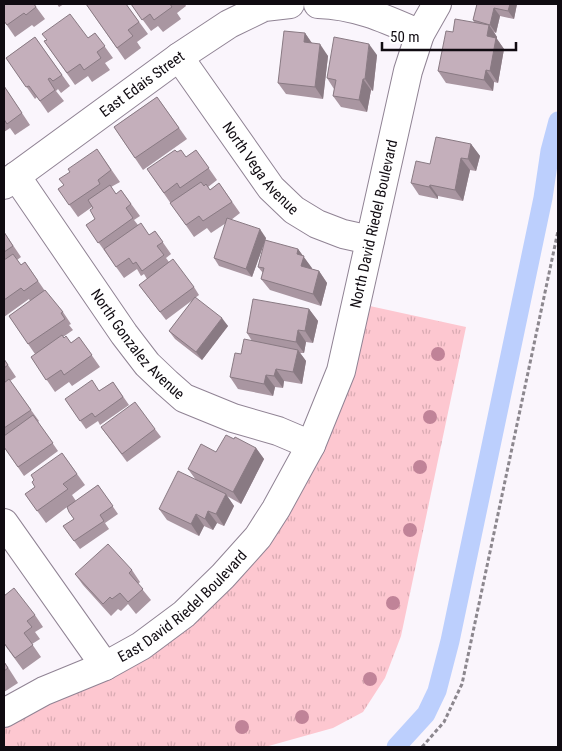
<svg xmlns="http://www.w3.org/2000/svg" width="562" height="751" viewBox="0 0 562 751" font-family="'Roboto Condensed',sans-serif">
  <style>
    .park { fill: url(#park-tufts) }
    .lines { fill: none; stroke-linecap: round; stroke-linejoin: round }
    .canal { stroke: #bccffd; stroke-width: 19 }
    .minor-casing { stroke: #908394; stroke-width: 30 }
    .path { stroke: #8c878e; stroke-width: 3; stroke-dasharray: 4 2.5; stroke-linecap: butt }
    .minor { stroke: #fff; stroke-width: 28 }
    .tree { fill: #c08398 }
    .wall { fill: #a996a1 }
    .shaded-wall { fill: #897a83 }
    .building { fill: #c4afbb; stroke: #897a83 }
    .labels { text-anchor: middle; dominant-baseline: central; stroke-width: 5; stroke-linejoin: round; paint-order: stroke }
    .street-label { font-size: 15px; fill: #100b11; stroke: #fff }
  </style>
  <defs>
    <pattern id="park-tufts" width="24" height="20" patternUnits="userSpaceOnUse" patternTransform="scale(1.25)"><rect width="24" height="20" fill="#fdc7d0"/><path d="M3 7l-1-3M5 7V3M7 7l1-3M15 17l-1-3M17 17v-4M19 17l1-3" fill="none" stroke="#d8aab2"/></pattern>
  </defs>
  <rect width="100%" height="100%" fill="#faf5fc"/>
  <path class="park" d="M356,303L466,327L401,636L385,678L363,712L333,728L265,747H4V713L105,666L258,537Z"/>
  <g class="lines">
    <path class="canal" d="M396,747L426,714L437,691L450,641L543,198L550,151L558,121"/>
    <defs>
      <g id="minor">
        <path d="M318,4C356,5 386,19 420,34"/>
        <path id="s1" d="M179,57L271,188L294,210L317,224L343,234L370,240"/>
        <path id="s2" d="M16,176L124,334L147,364L167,383L184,398L233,418L278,431L311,445"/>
        <path id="s3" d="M4,185L179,57L229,24L264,7L290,4"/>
        <path d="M4,523L105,666"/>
        <path id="s4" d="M4,713L44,691L105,666L141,646L184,614L223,576L258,537L276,509L311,445L341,371L408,71L420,34L437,4"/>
      </g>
    </defs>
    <use href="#minor" class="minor-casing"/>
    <path class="path" d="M422,747L444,722L462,684L558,231"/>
    <use href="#minor" class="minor"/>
  </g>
  <g class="tree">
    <circle cx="438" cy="354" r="7"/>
    <circle cx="430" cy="417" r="7"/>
    <circle cx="420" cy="467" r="7"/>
    <circle cx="410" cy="530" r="7"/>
    <circle cx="393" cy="603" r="7"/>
    <circle cx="370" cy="679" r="7"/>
    <circle cx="302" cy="717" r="7"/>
    <circle cx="242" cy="727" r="7"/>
  </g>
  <g class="wall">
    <path d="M34,4L45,19L34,27L32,25L15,37L4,21Z"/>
    <path d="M57,4H64L59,7Z"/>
    <path d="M86,4H126L148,34L137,42L141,48L125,60Z"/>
    <path d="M131,4H185L186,6L177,13L181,19L163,32L158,26L151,31Z"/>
    <path d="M477,4H517L514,19L500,16L496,33L494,32L497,37V39L504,49L498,83L494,82L493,91L446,83L438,71L453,32L474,22L473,20Z"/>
    <path d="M95,33L113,58L105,63L110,70L92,82L88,76L75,85L44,41L88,38Z"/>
    <path d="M305,33L312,43L328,56L323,99L286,94L278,83Z"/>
    <path d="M35,37L70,86L61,93L58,89L56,91L64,101L48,113L37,97L35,99L6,58Z"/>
    <path d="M377,55L373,91L371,90L367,112L341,107L333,96L334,89L327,78Z"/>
    <path d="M4,86L30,125L15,135L10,128L4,132Z"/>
    <path d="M157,97L187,139L143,170L114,127Z"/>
    <path d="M471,144L480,156L476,171L470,170L463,201L438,196V199L419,195L411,183L430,164Z"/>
    <path d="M97,149L120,182L111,187L116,194L121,190L140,216L134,220L138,225L149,235L155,231L171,254L166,258L169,262L194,287L199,295L195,298L228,326L202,360L175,339L169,331L194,299L166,320L139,285L147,279L144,274L141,276L137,269L124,278L86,225L95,219L92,207L78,217L58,189L64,185L70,172Z"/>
    <path d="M196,150L217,180L208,187L210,190L219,183L240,213L231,220L266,238L252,277L219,266L214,258L226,223L211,233L207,228L194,237L147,169L177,152L186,157Z"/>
    <path d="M4,232L21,257L17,260L21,265L25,262L45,291L63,312L71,324L69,325L73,330L63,337L71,343L79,337L100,367L72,386L69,382L55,392L31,357L35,354L9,316L30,301L29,299L4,317Z"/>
    <path d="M298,249L312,269L319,271L327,283L321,306L270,290L261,279L263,273L258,267Z"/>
    <path d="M309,309L318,321L313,343L306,342L304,353H300L306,361L302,384L284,381L283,388L275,387L273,396L238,389L230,377L241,354L252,341L247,333Z"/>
    <path d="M4,359L16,377L10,381L39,421L38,422L58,451L24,476L4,447Z"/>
    <path d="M113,382L129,405L100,425L98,421L86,429L65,399L99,391Z"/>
    <path d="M101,427L155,429L161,437L127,462Z"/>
    <path d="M234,439L256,448L264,459L241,504L227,496L234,506L224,526L217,523L213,530L204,526L199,536L167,520L159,509L196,480L188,469L216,452Z"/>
    <path d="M62,453L85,485L72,495L76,501L98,485L118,514L105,523L109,529L80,549L63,526L74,519L67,507L46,523L25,494L35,487L34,480Z"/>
    <path d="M132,570L140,582L138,584L151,600L136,614L128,604L121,611L118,609L111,616L83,585L75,574Z"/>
    <path d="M4,596L35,615L43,627L35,632L40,639L32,644L41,657L23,670L4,644Z"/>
    <path d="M4,661L18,683L4,692Z"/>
  </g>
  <g class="shaded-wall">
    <path d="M510,4H517L514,19L508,11Z"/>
    <path d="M494,8L500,16L496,33L490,25Z"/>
    <path d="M489,25L497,37V39L504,49L498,83L490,71L487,36Z"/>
    <path d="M305,33L313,45L304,42Z"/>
    <path d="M320,44L328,56L323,99L315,87Z"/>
    <path d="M369,44L377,55L373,91L365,79Z"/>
    <path d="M486,70L494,82L493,91L484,80Z"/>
    <path d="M363,79L371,90L367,112L359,100Z"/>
    <path d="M471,144L480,156L476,171L468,159Z"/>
    <path d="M461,158L470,170L463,201L455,190Z"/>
    <path d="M430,185L438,196V199L429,187Z"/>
    <path d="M260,229L266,238L252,277L246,269Z"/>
    <path d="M298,249L312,268L309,278L301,266L297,254Z"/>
    <path d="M319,271L327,283L321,306L313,294Z"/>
    <path d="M309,309L318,321L313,343L305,331Z"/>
    <path d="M222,318L228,326L202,360L196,352Z"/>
    <path d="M298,330L306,342L304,353L296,342Z"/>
    <path d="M298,350L306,361L302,384L293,372Z"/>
    <path d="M276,369L284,381L283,388L274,376Z"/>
    <path d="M266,375L275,387L273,396L264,384Z"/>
    <path d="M256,448L264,459L241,504L233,492Z"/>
    <path d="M226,494L234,506L224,526L216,514Z"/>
    <path d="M208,511L217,523L213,530L205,519Z"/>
    <path d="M196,514L204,526L199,536L191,524Z"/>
  </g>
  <g class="building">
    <path d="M4,4H34L36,7L26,15L24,13L7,25L4,21Z"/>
    <path d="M86,4H126L139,22L128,30L133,36L117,48Z"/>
    <path d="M131,4H170L172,7L154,20L150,14L142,20Z"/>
    <path d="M477,4H510L508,11L494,8L490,25L473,20Z"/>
    <path d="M70,14L88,38L95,33L105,46L97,52L101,58L84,70L80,64L67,73L44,41L47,40L42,34Z"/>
    <path d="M455,19L489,25L487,36L496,38L490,71L486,70L484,80L438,71L446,31L453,32Z"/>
    <path d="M284,31L305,33L304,42L320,44L315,87L278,83Z"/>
    <path d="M35,37L62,75L53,81L50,78L48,79L55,90L40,101L29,86L26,87L6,58Z"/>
    <path d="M334,37L369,44L365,79H363L359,100L333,96L336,80L327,78Z"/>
    <path d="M4,86L22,113L7,124L4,119Z"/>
    <path d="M157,97L179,128L135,158L114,127Z"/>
    <path d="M436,137L471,144L468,159L461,158L455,190L430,185L429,187L411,183L416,161L430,164Z"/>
    <path d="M97,149L111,170L98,180L100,184L69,205L58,189L64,185L59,179L70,172L68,169Z"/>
    <path d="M175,150L177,152L181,150L186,157L196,150L209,168L180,188L177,183L164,193L147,169Z"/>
    <path d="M201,182L204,186L206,184L210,190L219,183L232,202L203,221L199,216L186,225L170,203Z"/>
    <path d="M110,185L116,194L121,190L131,204L126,208L133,218L98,243L86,225L95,219L90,210L93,208L88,200Z"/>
    <path d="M227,218L260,229L246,269L214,258Z"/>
    <path d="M141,223L149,235L155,231L163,242L157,246L164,255L142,271L136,262L133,264L129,258L116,267L104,249Z"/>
    <path d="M4,232L13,246L4,252Z"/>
    <path d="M265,240L298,249L297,254L304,256L301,266L319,271L313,294L261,279L264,268L258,267Z"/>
    <path d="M13,254L21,265L25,262L38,281L24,291L21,288L4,300V260Z"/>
    <path d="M173,259L194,287L160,312L139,285Z"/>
    <path d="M45,290L63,312L61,313L65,319L28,344L9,316Z"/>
    <path d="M195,297L222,318L196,352L169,331Z"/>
    <path d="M253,299L309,309L305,331L298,330L296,342L247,333Z"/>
    <path d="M62,335L64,338L66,336L71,343L79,337L92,355L64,375L61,370L46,380L31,357Z"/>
    <path d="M244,339L298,350L293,372L276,369L274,376L266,375L264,384L230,377L235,353L241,354Z"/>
    <path d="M4,359L8,365L4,368Z"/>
    <path d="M9,379L31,410L4,428V383Z"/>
    <path d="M92,380L99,391L113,382L123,397L95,417L92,413L80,421L65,399Z"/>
    <path d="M135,402L155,429L122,454L101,427Z"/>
    <path d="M33,415L53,443L18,467L4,447V436Z"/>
    <path d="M226,435L234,439L235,437L256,448L233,492L188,469L201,444L216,452Z"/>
    <path d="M62,453L77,474L63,484L68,489L37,511L25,494L35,487L32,482L34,480L31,475Z"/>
    <path d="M178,471L226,494L216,514L208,511L205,519L196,514L191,524L159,509Z"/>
    <path d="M98,485L113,506L100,515L104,521L74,541L63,526L74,519L69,512L67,507Z"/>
    <path d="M108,544L132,570L129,573L143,589L128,602L120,593L112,599L110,597L103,604L75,574Z"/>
    <path d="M14,588L35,615L27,621L32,627L24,633L33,645L15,658L4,643V596Z"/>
    <path d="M4,662L8,668L4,671Z"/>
  </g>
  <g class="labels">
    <g class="street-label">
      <text stroke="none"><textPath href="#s3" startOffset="171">East Edais Street</textPath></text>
      <text stroke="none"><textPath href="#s1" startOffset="138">North Vega Avenue</textPath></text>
      <text stroke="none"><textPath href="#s4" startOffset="650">North David Riedel Boulevard</textPath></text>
      <text stroke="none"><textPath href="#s2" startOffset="208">North Gonzalez Avenue</textPath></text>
      <text stroke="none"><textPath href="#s4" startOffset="210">East David Riedel Boulevard</textPath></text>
    </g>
  </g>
  <rect width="562" height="751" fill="none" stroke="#100b11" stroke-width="10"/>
  <path d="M382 42v8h134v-8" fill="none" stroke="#100b11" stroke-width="2.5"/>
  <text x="390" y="42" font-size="15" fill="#100b11" stroke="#ffffff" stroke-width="4" paint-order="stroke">50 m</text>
</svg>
